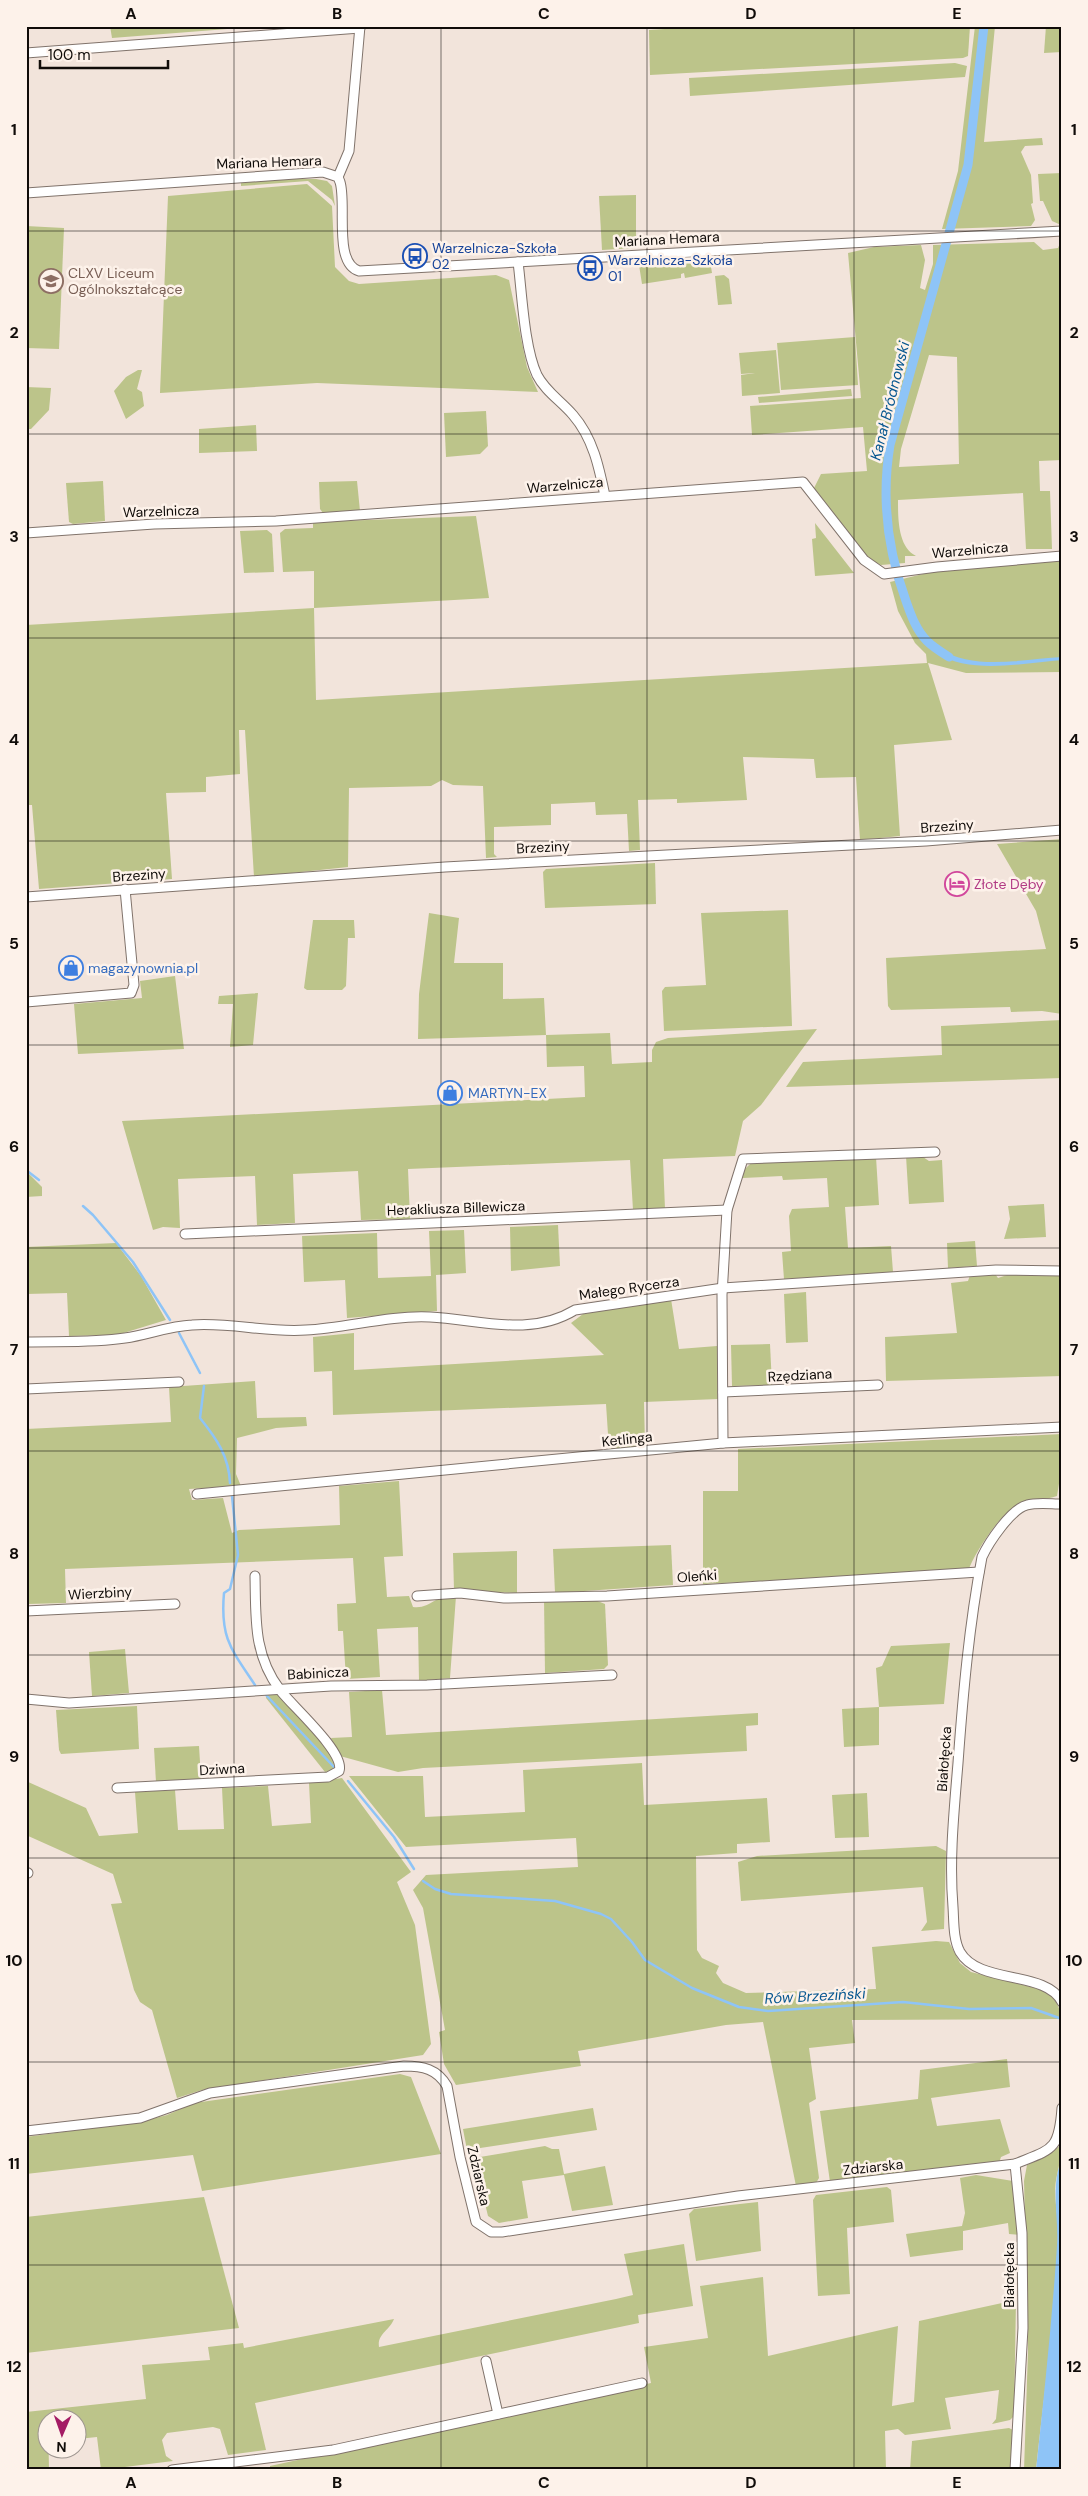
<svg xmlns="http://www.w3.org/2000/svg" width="1088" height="2496" viewBox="0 0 1088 2496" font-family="'DM Sans',sans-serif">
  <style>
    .green { fill: #bcc48a; fill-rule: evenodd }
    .water { fill: #8ec4f7 }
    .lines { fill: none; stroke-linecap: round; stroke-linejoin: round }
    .stream { stroke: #8ec4f7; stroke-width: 2.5 }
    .canal { stroke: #8ec4f7; stroke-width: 9 }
    .minor-casing { stroke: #80736b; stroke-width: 11 }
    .minor { stroke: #fff; stroke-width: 9 }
    .grid { fill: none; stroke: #100c09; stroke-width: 1; stroke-opacity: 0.55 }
    .labels { text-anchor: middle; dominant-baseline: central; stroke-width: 5; stroke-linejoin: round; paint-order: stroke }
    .street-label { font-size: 14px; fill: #100c09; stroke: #fdf2ea }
    .transit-label { font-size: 14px; fill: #164399; stroke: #fdf2ea; text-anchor: start }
    .education-label { font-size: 14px; fill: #785e54; stroke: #fdf2ea; text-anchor: start }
    .hotel-label { font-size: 14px; fill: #b23c85; stroke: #fdf2ea; text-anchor: start }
    .shop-label { font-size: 14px; fill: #366cbe; stroke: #fdf2ea; text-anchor: start }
    .water-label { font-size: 15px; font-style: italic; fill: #075790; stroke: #fdf2ea }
    .neatline { fill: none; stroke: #100c09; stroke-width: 2 }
    .grid-label { font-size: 16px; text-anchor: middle; font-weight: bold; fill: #100c09 }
  </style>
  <rect width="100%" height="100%" fill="#f2e4db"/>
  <g class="green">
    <path d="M110,26H264L112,38Z"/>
    <path d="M712,26H970L968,56L963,58L650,75L649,30Z"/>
    <path d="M975,26H995L984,142L1042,138L1043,145L1025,146L1021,152L1031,175L1033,203L1031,204L1035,220L1031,226L942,229L958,171Z"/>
    <path d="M1046,26H1062V52L1044,53Z"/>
    <path d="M955,63L967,66L965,77L690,96L689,78Z"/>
    <path d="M1062,173V225H1061L1052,221L1043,201H1040L1038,174Z"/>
    <path d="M256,179H316L327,181L332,186L335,206L332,200L308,181L241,186V180Z"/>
    <path d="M307,184L332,206L335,267L349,281L359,284L496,275L509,280L527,367L538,392L317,383L160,393L168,196Z"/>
    <path d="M636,195V248L602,250L599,196Z"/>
    <path d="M26,226L64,228L59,349L26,348Z"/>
    <path d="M1061,241L1062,460L1039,461L1040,491H1050L1052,549H1026L1023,493L898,500C898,519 898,547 916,556H905V563L881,565L869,559L814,488L821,474L867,471L863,427L752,435L750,406L861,398L848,253L874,247L921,245L925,260L920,288L925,290L933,264V245L1034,242L1043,250L1058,248ZM929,355L957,357L959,464L899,467L901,449Z"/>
    <path d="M710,261L712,273L685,278L684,273L681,274V278L642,284L639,265Z"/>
    <path d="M724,275L729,279L732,304L718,305L715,276Z"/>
    <path d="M855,337L858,385L781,390L777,343Z"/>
    <path d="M776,350L780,393L742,396L741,375L755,373L741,374L739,353Z"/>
    <path d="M138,370H142L137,389L142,392L144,406L126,419L114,391L126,377Z"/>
    <path d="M26,387L51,388L49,410L31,429H26Z"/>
    <path d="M851,389L852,396L759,403L758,397Z"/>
    <path d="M486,411L488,446L480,454L446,457L444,413Z"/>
    <path d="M256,425L257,451L199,453V429Z"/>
    <path d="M103,481L105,521L73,524L69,522L66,483Z"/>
    <path d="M357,481L360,511L323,513L320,509L319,482Z"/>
    <path d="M476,516L489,598L314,608L316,700L927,663L926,654L915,643L898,611L890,582L952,567L1062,561V672L966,673L928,663L952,740L894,745L900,836L860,840L856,777L816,778L814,759L743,757L747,800L677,803V799L638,800L640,850L629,851L627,814L596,815L595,802L551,804V825L494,827V854L497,857L486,858L483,786L453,785L442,780L431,786L349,788L348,867L254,877L245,730H239L240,774L206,777V792L166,793L172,879L39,889L32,805H26V625L314,608V571L283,572L280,533L285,529L313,528V522Z"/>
    <path d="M815,523L854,573L815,576L812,539L816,538Z"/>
    <path d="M267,530L272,534L274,572L244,573L240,531Z"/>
    <path d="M1062,839V1014L1042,1011L1011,1012L1010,1007L891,1010L888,1006L886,958L1046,949L1036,911L997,844Z"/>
    <path d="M655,863L656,904L545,908L543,872L546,869Z"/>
    <path d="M788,910L792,1026L664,1031L662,991L665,987L706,985L701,913Z"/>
    <path d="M429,913L459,918L454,963H503V999L544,998L546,1035L610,1033L612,1064L652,1062V1050L656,1042L668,1038L817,1029L761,1105L743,1121L735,1156L663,1159L665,1209L633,1210L630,1160L408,1169L410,1219L361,1220L358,1171L293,1174L295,1223L257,1225L255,1176L178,1179L180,1228L163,1227L153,1230L122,1121L585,1097L584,1066L547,1067L546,1035L418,1039L419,994Z"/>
    <path d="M313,920H354L355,938H348L346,986L342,990H307L304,988Z"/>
    <path d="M175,976L184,1049L78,1054L74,1004L142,998L140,981Z"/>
    <path d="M258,993L253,1045L230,1047L233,1004H218L219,996Z"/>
    <path d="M1062,1020V1078L786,1087L803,1062L942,1055L941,1026Z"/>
    <path d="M920,1155L929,1161L942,1160L944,1202L909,1204L906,1156Z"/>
    <path d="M876,1157L879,1205L845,1207L848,1248L891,1246L893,1272L784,1279L782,1252L791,1251L789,1216L792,1209L829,1207L827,1178L783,1180L782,1176L743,1178C743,1170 746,1167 753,1162Z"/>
    <path d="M26,1171L42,1187V1196L26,1197Z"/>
    <path d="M1044,1204L1046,1237L1004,1239L1010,1219L1008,1206Z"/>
    <path d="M558,1225L560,1266L511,1271L510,1227Z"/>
    <path d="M464,1230L466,1273L436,1275L437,1311L347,1318L345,1280L304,1282L302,1236L377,1233L378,1278L431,1276L429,1231Z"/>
    <path d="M975,1241L977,1266L948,1268L947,1243Z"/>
    <path d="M116,1243L141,1276L166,1320L117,1335L69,1336L67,1293L26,1294V1247Z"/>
    <path d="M995,1274L998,1278L1010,1274L1062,1276V1376L886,1381L885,1337L957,1333L951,1283L968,1281L970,1275Z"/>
    <path d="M806,1292L808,1342L786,1343L784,1294Z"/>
    <path d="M671,1299L679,1349L717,1346L718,1399L644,1402L645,1446L609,1449L606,1404L333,1415L332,1371L314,1372L313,1337L354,1333V1370L604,1355L571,1323L583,1314Z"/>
    <path d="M770,1344L772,1385L732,1386L731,1345Z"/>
    <path d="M255,1381L257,1418L306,1417L307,1426L276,1428L237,1438L236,1474L241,1486L189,1489L192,1500L223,1498L232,1533L239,1530L340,1525L339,1486L399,1481L403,1556L384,1557L387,1597L409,1596L413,1607C423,1608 427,1605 436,1600C441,1597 449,1597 456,1596L450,1678L419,1681L418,1627L377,1629L380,1677L346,1679L343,1631H338L337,1604L356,1603L353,1558L65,1569L66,1603L28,1604L26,1570V1429L171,1422L169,1387Z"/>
    <path d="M1062,1434V1465L1057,1496C1046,1500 1034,1499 1023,1502C1003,1508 975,1552 968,1571L703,1584V1491H738V1449Z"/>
    <path d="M671,1545L673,1585L555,1593L553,1549Z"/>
    <path d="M517,1551V1593L454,1590L453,1553Z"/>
    <path d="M544,1599L595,1600L605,1604L608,1665L604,1669L545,1673Z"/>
    <path d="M950,1643L944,1704L879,1707V1745L844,1747L842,1709L879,1707L876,1668L882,1666L891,1646Z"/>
    <path d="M125,1649L129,1693L92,1696L89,1652Z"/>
    <path d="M277,1690L331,1754L335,1763L334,1771L325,1772L266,1698L267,1692Z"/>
    <path d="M382,1690L386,1735L758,1713V1725L746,1726L747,1751L423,1768L398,1772L340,1756L331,1738L352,1737L349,1692Z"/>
    <path d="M137,1706L139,1749L61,1754L59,1750L56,1710Z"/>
    <path d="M199,1746L201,1779L156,1782L154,1748Z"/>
    <path d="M642,1763L644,1805L767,1798L770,1842L737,1844V1853L696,1856L697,1950L702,1958L719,1966L716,1973L723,1983L746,1993L876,1989L872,1947L936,1941L949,1942L960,1963L971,1972L1043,1990C1054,1996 1061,2007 1061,2019L852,2020L855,2043L809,2048L816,2099L809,2103L819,2178L816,2183L796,2186L763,2022L726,2025L578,2051L581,2066L456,2085L444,2064L439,2032L445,2030L423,1908L413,1890L426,1875L578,1867L576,1838L406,1847L349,1776H423L425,1817L525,1812L523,1770Z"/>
    <path d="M342,1778L411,1872L397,1882L415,1925L431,2044L423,2055L202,2090L177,2098L152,2010L140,2002L134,1990L111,1904L122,1903L113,1874L26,1835V1781L86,1808L99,1836L138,1833L135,1792L175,1790L178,1830L224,1829L222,1788L268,1786L272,1826L311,1823L309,1783Z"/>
    <path d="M867,1793L869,1837L835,1838L832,1795Z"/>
    <path d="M936,1846L946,1851L944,1929L921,1931L927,1922L923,1887L741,1901L738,1862L757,1856Z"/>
    <path d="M1007,2059L1010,2087L931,2098L937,2126L1000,2119L1010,2153L1001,2157L999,2163L830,2182L820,2111L918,2099L920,2070Z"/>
    <path d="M400,2074L411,2077L441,2154L202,2191L193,2155L26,2174V2137L144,2121L167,2115L194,2103Z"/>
    <path d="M593,2108L597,2130L467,2150L463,2129Z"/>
    <path d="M1062,2144C1062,2160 1056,2173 1055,2189C1055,2203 1058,2217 1058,2231C1057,2310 1044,2391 1036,2470H1024L1028,2351L1024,2181L1027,2165L1050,2154Z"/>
    <path d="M545,2146L552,2149H559L564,2174L605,2166L613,2205L572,2211L564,2175L522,2181L528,2218L499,2223L488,2216L474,2158Z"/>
    <path d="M976,2175L1013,2181L1020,2235L1009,2234L1008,2223L963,2231V2250L910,2257L906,2234L962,2226L965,2213L960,2178Z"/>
    <path d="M887,2187L891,2190L894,2222L847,2228L850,2294L818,2296L813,2200L816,2195Z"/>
    <path d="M204,2197L239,2328L26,2353V2217Z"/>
    <path d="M758,2202L761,2251L696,2261L689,2214L694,2209Z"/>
    <path d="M684,2244L693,2306L638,2315L639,2323L255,2403L266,2450L228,2455L220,2429L213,2427L167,2433L162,2440L166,2456L173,2461L101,2470L97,2437L78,2439V2418H48L49,2470H26V2412L146,2399L142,2365L210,2360L208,2347L243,2343L244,2348L394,2319C390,2330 377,2334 379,2347L616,2299L633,2295L624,2254Z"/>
    <path d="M763,2277L768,2356L898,2326L892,2406L914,2402L919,2321L1016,2300L1014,2416L1010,2420L992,2424L996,2419L999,2390L945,2398L951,2429L905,2435L898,2429L885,2431L886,2470H270V2466L651,2383L644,2347L708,2338L700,2286Z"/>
    <path d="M1009,2428L1013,2430L1011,2470H910L912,2441Z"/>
  </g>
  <g class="water">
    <path d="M940,649C973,671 1024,659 1062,657V660C1025,663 969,675 937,653Z"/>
    <path d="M1062,2159V2470H1036C1044,2395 1052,2321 1057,2246C1059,2218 1050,2186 1062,2159Z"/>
  </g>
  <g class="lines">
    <g class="stream">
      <path d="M26,1170L39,1180"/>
      <path d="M83,1206L93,1215L133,1262L170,1320"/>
      <path d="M179,1333L200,1373"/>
      <path d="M204,1386L200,1418C216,1438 229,1456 230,1483"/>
      <path d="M232,1496L238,1555L230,1589L224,1593C220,1638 231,1649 255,1685"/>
      <path d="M266,1695L334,1767"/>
      <path d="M348,1781L394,1837L414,1869"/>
      <path d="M423,1881L435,1889L451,1894L555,1901L601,1914L611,1919L632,1942L645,1960L692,1988L739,2007L768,2011L903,2002L969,2009L1031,2008L1062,2019"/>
    </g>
    <path class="canal" d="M949,657C941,652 933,647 927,641C916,630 911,615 906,601C887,549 881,499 890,445L968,165L984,26"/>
    <defs>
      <g id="minor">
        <path d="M26,53L360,28"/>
        <path d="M338,177L349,151L360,26"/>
        <path d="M26,193L323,172L338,177L340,182C347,204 333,263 359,271L1062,231"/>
        <path d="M518,262C522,293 524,347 537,375C545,391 561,401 573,415C593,438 599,467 605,496"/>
        <path d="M26,533L154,524L276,521L803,482L864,560L884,574L937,567L1062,556"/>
        <path d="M26,897L445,867L926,841L1062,830"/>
        <path d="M26,1002L131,993L134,985L125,889"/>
        <path d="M185,1234L727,1210"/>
        <path d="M26,1342C59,1341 93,1343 125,1338C147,1335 169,1326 192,1325C230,1322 268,1333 306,1330C347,1328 388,1315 430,1317C478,1319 529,1338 575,1310L723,1288L996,1270L1062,1271"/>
        <path d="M26,1389L179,1382"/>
        <path d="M723,1392L878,1385"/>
        <path d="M723,1443L722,1295L727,1210L743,1159L935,1152"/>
        <path d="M197,1494L723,1443L1062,1427"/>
        <path d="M1062,1504C1051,1504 1037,1502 1027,1505C1011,1509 989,1542 982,1557C969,1626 963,1694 958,1763C954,1812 949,1859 953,1907C954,1921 953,1939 960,1952C979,1985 1046,1970 1062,2002"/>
        <path d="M417,1596L460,1593L504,1598L607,1596L979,1572"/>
        <path d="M26,1611L175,1604"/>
        <path d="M26,1699L69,1703L331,1686L427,1685L612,1675"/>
        <path d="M117,1788L328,1777L339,1771C346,1753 291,1705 280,1690C253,1654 256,1618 255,1576"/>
        <path d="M26,1872L28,1873"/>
        <path d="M26,2131L140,2118L210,2093L404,2066C423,2066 437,2069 447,2086L460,2157L476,2222L491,2232H502L738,2196L1015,2164C1052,2149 1059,2151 1062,2108"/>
        <path d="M1015,2164L1022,2233L1023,2328L1015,2470"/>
        <path d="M486,2361L498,2414"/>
        <path d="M172,2470L333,2450L642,2383"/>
      </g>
    </defs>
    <use href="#minor" class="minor-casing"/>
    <use href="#minor" class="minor"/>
  </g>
  <path class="grid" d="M234,26V2470M441,26V2470M647,26V2470M854,26V2470M26,231H1062M26,434H1062M26,638H1062M26,841H1062M26,1045H1062M26,1248H1062M26,1451H1062M26,1655H1062M26,1858H1062M26,2062H1062M26,2265H1062"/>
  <defs>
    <symbol id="bus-ring" viewBox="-11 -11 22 22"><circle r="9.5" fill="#fdf2ea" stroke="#1a4fb4" stroke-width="1.5"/><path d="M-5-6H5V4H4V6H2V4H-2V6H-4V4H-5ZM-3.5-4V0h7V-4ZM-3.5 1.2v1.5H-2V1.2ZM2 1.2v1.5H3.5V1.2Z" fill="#1a4fb4"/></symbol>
    <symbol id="school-ring" viewBox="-11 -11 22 22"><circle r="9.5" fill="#fdf2ea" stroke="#8d6e63" stroke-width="1.5"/><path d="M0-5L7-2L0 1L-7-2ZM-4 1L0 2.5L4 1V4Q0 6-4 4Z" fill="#8d6e63"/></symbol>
    <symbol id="hotel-ring" viewBox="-11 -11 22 22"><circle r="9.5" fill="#fdf2ea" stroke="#d1479c" stroke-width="1.5"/><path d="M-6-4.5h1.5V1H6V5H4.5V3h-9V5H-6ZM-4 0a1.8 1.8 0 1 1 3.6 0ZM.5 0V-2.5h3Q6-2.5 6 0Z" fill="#d1479c"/></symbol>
    <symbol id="shop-ring" viewBox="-11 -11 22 22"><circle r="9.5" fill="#fdf2ea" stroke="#3f7fe0" stroke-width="1.5"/><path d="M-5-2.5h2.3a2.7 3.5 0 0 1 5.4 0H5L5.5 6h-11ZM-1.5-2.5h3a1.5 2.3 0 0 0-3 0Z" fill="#3f7fe0"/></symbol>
  </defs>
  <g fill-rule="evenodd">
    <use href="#bus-ring" x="401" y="242" width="28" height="28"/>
    <use href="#bus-ring" x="576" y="254" width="28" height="28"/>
    <use href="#school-ring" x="37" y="267" width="28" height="28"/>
    <use href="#hotel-ring" x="943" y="870" width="28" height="28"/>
    <use href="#shop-ring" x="57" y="954" width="28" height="28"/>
    <use href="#shop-ring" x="436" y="1079" width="28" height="28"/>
  </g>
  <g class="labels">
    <g class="street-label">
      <text transform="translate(269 162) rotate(-2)">Mariana Hemara</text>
      <text transform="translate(667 239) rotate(-3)">Mariana Hemara</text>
      <text transform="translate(565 485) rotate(-5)">Warzelnicza</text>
      <text transform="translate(161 511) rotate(-2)">Warzelnicza</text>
      <text transform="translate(970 550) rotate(-5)">Warzelnicza</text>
      <text transform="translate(947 826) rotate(-4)">Brzeziny</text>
      <text transform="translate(543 847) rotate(-3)">Brzeziny</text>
      <text transform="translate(139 875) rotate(-4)">Brzeziny</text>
      <text transform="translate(456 1208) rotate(-2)">Herakliusza Billewicza</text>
      <text transform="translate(629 1288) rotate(-8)">Małego Rycerza</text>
      <text transform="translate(800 1375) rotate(-3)">Rzędziana</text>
      <text transform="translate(627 1439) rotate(-6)">Ketlinga</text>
      <text transform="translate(697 1576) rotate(-4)">Oleńki</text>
      <text transform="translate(100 1593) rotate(-3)">Wierzbiny</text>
      <text transform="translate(318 1673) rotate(-3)">Babinicza</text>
      <text transform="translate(944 1759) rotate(-86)">Białołęcka</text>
      <text transform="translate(222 1769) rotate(-3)">Dziwna</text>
      <text transform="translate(873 2167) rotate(-6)">Zdziarska</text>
      <text transform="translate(479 2176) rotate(77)">Zdziarska</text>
      <text transform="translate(1009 2275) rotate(-90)">Białołęcka</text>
    </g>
    <g class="transit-label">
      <text x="432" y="248">Warzelnicza-Szkoła<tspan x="432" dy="16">02</tspan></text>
      <text x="608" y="260">Warzelnicza-Szkoła<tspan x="608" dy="16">01</tspan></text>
    </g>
    <g class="education-label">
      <text x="68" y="273">CLXV Liceum<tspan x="68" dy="16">Ogólnokształcące</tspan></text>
    </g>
    <g class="hotel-label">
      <text x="974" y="884">Złote Dęby</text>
    </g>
    <g class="shop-label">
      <text x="88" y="968">magazynownia.pl</text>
      <text x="468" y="1093">MARTYN-EX</text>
    </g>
    <g class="water-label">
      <text transform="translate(890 401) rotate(-76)">Kanał Bródnowski</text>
      <text transform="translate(815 1996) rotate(-3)">Rów Brzeziński</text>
    </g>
  </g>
  <rect width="1088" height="2496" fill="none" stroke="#fdf2ea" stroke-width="55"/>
  <g transform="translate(62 2434) rotate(182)"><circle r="24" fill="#fdf2ea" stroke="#9e9690"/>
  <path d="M0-4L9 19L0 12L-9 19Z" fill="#a41c65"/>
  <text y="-8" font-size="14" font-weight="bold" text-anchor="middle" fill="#100c09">N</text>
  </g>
  <path d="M40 60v8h128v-8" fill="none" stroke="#100c09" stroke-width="2.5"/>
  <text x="48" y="60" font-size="15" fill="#100c09" stroke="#fdf2ea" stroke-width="4" paint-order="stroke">100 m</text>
  <rect x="28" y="28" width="1032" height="2440" class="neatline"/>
  <g class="grid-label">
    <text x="131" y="19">A</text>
    <text x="337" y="19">B</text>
    <text x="544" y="19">C</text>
    <text x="751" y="19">D</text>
    <text x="957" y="19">E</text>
    <text x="14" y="135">1</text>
    <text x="1074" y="135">1</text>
    <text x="14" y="338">2</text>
    <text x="1074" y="338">2</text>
    <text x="14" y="542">3</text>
    <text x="1074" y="542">3</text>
    <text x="14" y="745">4</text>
    <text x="1074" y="745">4</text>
    <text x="14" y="949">5</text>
    <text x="1074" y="949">5</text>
    <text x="14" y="1152">6</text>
    <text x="1074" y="1152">6</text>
    <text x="14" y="1355">7</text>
    <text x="1074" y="1355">7</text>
    <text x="14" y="1559">8</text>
    <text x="1074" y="1559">8</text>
    <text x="14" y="1762">9</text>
    <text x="1074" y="1762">9</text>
    <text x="14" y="1966">10</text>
    <text x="1074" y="1966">10</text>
    <text x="14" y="2169">11</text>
    <text x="1074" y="2169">11</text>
    <text x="14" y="2372">12</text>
    <text x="1074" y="2372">12</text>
    <text x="131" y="2488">A</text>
    <text x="337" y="2488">B</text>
    <text x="544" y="2488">C</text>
    <text x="751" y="2488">D</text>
    <text x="957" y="2488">E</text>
  </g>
</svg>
